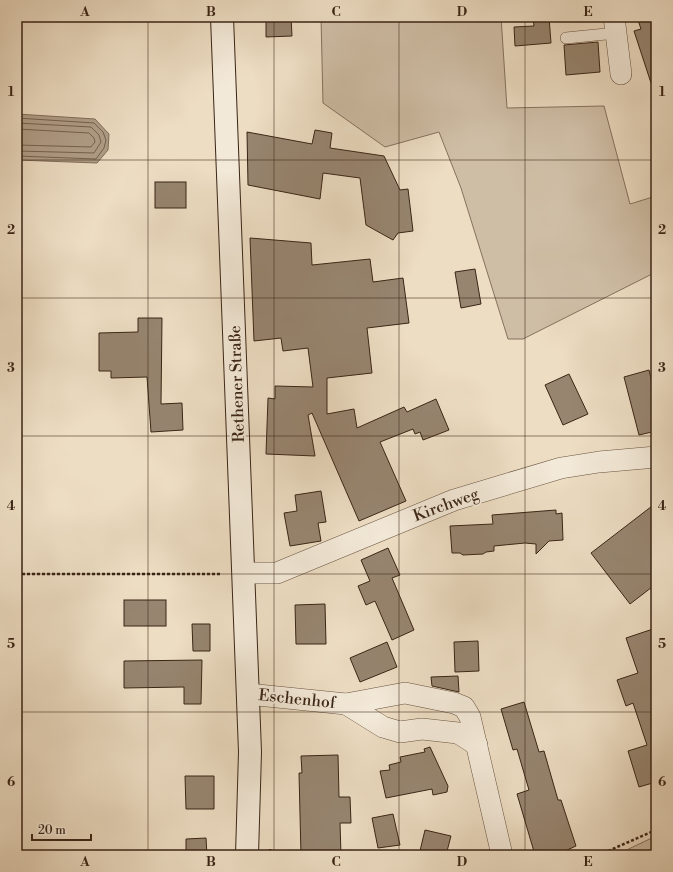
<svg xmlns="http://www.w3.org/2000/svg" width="673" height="872" viewBox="0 0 673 872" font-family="'Libre Bodoni',serif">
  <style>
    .green { fill: #cfbea6; stroke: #84725e }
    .water { fill: #b09e88; stroke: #816e5a }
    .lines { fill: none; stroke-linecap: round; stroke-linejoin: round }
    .shore { stroke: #75624f; stroke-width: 1 }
    .building { fill: #978570; stroke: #3a2516 }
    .service-casing { stroke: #675341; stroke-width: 12 }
    .minor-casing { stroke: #675341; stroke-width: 22 }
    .secondary-casing { stroke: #3a2516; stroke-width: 24 }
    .path { stroke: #3a2516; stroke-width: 2.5; stroke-dasharray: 3 2; stroke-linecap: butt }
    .service { stroke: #f3e9d8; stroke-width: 11 }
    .minor { stroke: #f3e9d8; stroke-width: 21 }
    .secondary { stroke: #f3e9d8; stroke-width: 22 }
    .grid { fill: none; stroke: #3a2516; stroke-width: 1; stroke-opacity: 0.55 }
    .labels { text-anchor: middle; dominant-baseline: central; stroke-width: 4; stroke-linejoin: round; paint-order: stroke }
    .street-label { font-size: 16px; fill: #3a2516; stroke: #f3e9d8 }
    .neatline { fill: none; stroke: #3a2516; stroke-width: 1.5 }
    .grid-label { font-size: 13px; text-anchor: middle; font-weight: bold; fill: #3a2516 }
  </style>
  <rect width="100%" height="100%" fill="#edddc3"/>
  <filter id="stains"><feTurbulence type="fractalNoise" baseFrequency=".005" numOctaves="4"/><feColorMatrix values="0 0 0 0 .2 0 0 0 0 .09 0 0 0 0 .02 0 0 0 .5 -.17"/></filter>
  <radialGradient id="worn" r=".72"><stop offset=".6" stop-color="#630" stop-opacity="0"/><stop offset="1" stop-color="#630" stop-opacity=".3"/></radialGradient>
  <g class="green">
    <path d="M321,17H501L507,108L604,106L630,204L656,196V272L523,339H508L461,188L439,132L385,147L323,103Z"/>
    <path d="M656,836V855H616Z"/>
  </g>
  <path class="water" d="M17,114L95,119L109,134L108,150L97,163L17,160Z"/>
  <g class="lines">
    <g class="shore">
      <path d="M17,118L94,123L103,132L106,140L104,148L96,159L17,156"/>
      <path d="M17,123L91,127L99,135L101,142L94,153L17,151"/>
      <path d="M17,129L89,133L94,138L95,142L91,147L17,145"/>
    </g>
  </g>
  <g class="building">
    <path d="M266,17H291L292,36L266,37Z"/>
    <path d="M533,17H549L551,43L515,46L514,27L534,26Z"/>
    <path d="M637,17H656V86H652L634,31L641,29Z"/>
    <path d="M598,42L600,72L566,75L564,45Z"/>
    <path d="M315,130L332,133L330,148L384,156L400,190L408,189L413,231L398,233L393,240L366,225L360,178L323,173L320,199L248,185L247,132L312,144Z"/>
    <rect x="155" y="182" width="31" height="26"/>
    <path d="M250,238L311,243L312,265L370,259L373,282L403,278L409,323L367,328L372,373L327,378V414L354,409L357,428L404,407L407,412L436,399L449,430L423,440L420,432L415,434L413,429L380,442L406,501L359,521L312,413L308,415L315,456L266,454L268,398L275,399V386L313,387L308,348L283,351L281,338L254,341Z"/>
    <path d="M475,269L481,304L461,308L455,272Z"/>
    <path d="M138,318H162L161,404L182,403L183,430L151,432L147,377L111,378V371H99V333L138,332Z"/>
    <path d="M649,370L656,399V431L639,435L624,377Z"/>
    <path d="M569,374L588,414L563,425L545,385Z"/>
    <path d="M321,491L326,522L318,523L321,541L290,546L284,513L297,511L295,495Z"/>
    <path d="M656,503V584L630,604L591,553Z"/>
    <path d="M556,510V514L562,513L563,540L549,541L536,554V544L525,543L494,546V551L486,552L483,554L463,555L460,553H452L450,526L493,524L492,515Z"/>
    <path d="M388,548L400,575L392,578L414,630L392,640L375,601L366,605L358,586L370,581L361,560Z"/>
    <rect x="124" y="600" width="42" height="26"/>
    <path d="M325,604L326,644H296L295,605Z"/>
    <path d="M192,624H210V651H193Z"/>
    <path d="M656,628V782L639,787L628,751L647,745L633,703L626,706L617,680L638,673L626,638Z"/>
    <path d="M478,641L479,671L455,672L454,642Z"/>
    <path d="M387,642L397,667L360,682L350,658Z"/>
    <path d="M202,660L201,704H184V687L124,688V661Z"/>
    <path d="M458,676L459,692L432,686L431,677Z"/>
    <path d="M524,702L539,752L544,751L558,800H561L576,846L556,855H535L517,794L529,790L517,749L513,750L501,709Z"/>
    <path d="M430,747L448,786L447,792L433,795L432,789L386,798L380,771L390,770L389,765L401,762L400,757L425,752L424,749Z"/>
    <path d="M338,755L339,797H350L351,823H340L341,855H301L299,773H302L301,756Z"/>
    <path d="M185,776H214V809H186Z"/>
    <path d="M393,814L400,845L378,848L372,818Z"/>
    <path d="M425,830L451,836L446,855H419Z"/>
    <path d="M206,838L207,855H186V839Z"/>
  </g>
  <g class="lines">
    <defs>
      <path id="service" d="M566,38L616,33"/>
      <g id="minor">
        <path d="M614,17L621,74"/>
        <path d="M244,573H277L454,500L561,468L599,462L656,457"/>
        <path d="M248,694L346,704L405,693L454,703L464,707L470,717L502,855"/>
        <path d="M346,704L383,727L400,732L422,729L458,733L477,745"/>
      </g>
      <path id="secondary" d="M222,17L250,752L247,855"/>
    </defs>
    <use href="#service" class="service-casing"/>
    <use href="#minor" class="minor-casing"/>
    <use href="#secondary" class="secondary-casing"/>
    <g class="path">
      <path d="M17,574H222"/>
      <path d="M270,849V855"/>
      <path d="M599,855L656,830"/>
    </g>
    <use href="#service" class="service"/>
    <use href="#minor" class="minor"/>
    <use href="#secondary" class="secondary"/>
  </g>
  <path class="grid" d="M148,17V855M274,17V855M399,17V855M525,17V855M17,160H656M17,298H656M17,436H656M17,574H656M17,712H656"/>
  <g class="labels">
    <g class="street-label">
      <text transform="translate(237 384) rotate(-92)">Rethener Straße</text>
      <text transform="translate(446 505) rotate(-20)">Kirchweg</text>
      <text transform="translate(297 699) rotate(6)">Eschenhof</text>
    </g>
  </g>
  <rect width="673" height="872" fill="none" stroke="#edddc3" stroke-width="44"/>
  <path d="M32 834v6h59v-6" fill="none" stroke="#3a2516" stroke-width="2"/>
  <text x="38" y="834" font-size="12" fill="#3a2516" stroke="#f3e9d8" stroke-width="3" paint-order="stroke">20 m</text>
  <rect x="22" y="22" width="629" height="828" class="neatline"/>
  <g class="grid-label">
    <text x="85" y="16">A</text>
    <text x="211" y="16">B</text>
    <text x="336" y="16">C</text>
    <text x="462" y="16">D</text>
    <text x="588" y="16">E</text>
    <text x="11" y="96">1</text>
    <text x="662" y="96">1</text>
    <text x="11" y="234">2</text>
    <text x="662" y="234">2</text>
    <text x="11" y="372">3</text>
    <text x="662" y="372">3</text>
    <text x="11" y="510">4</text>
    <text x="662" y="510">4</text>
    <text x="11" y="648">5</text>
    <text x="662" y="648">5</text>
    <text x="11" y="786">6</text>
    <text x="662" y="786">6</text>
    <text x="85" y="866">A</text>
    <text x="211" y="866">B</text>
    <text x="336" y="866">C</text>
    <text x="462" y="866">D</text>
    <text x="588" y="866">E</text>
  </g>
  <rect width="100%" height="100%" filter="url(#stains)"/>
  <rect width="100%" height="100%" fill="url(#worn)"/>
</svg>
